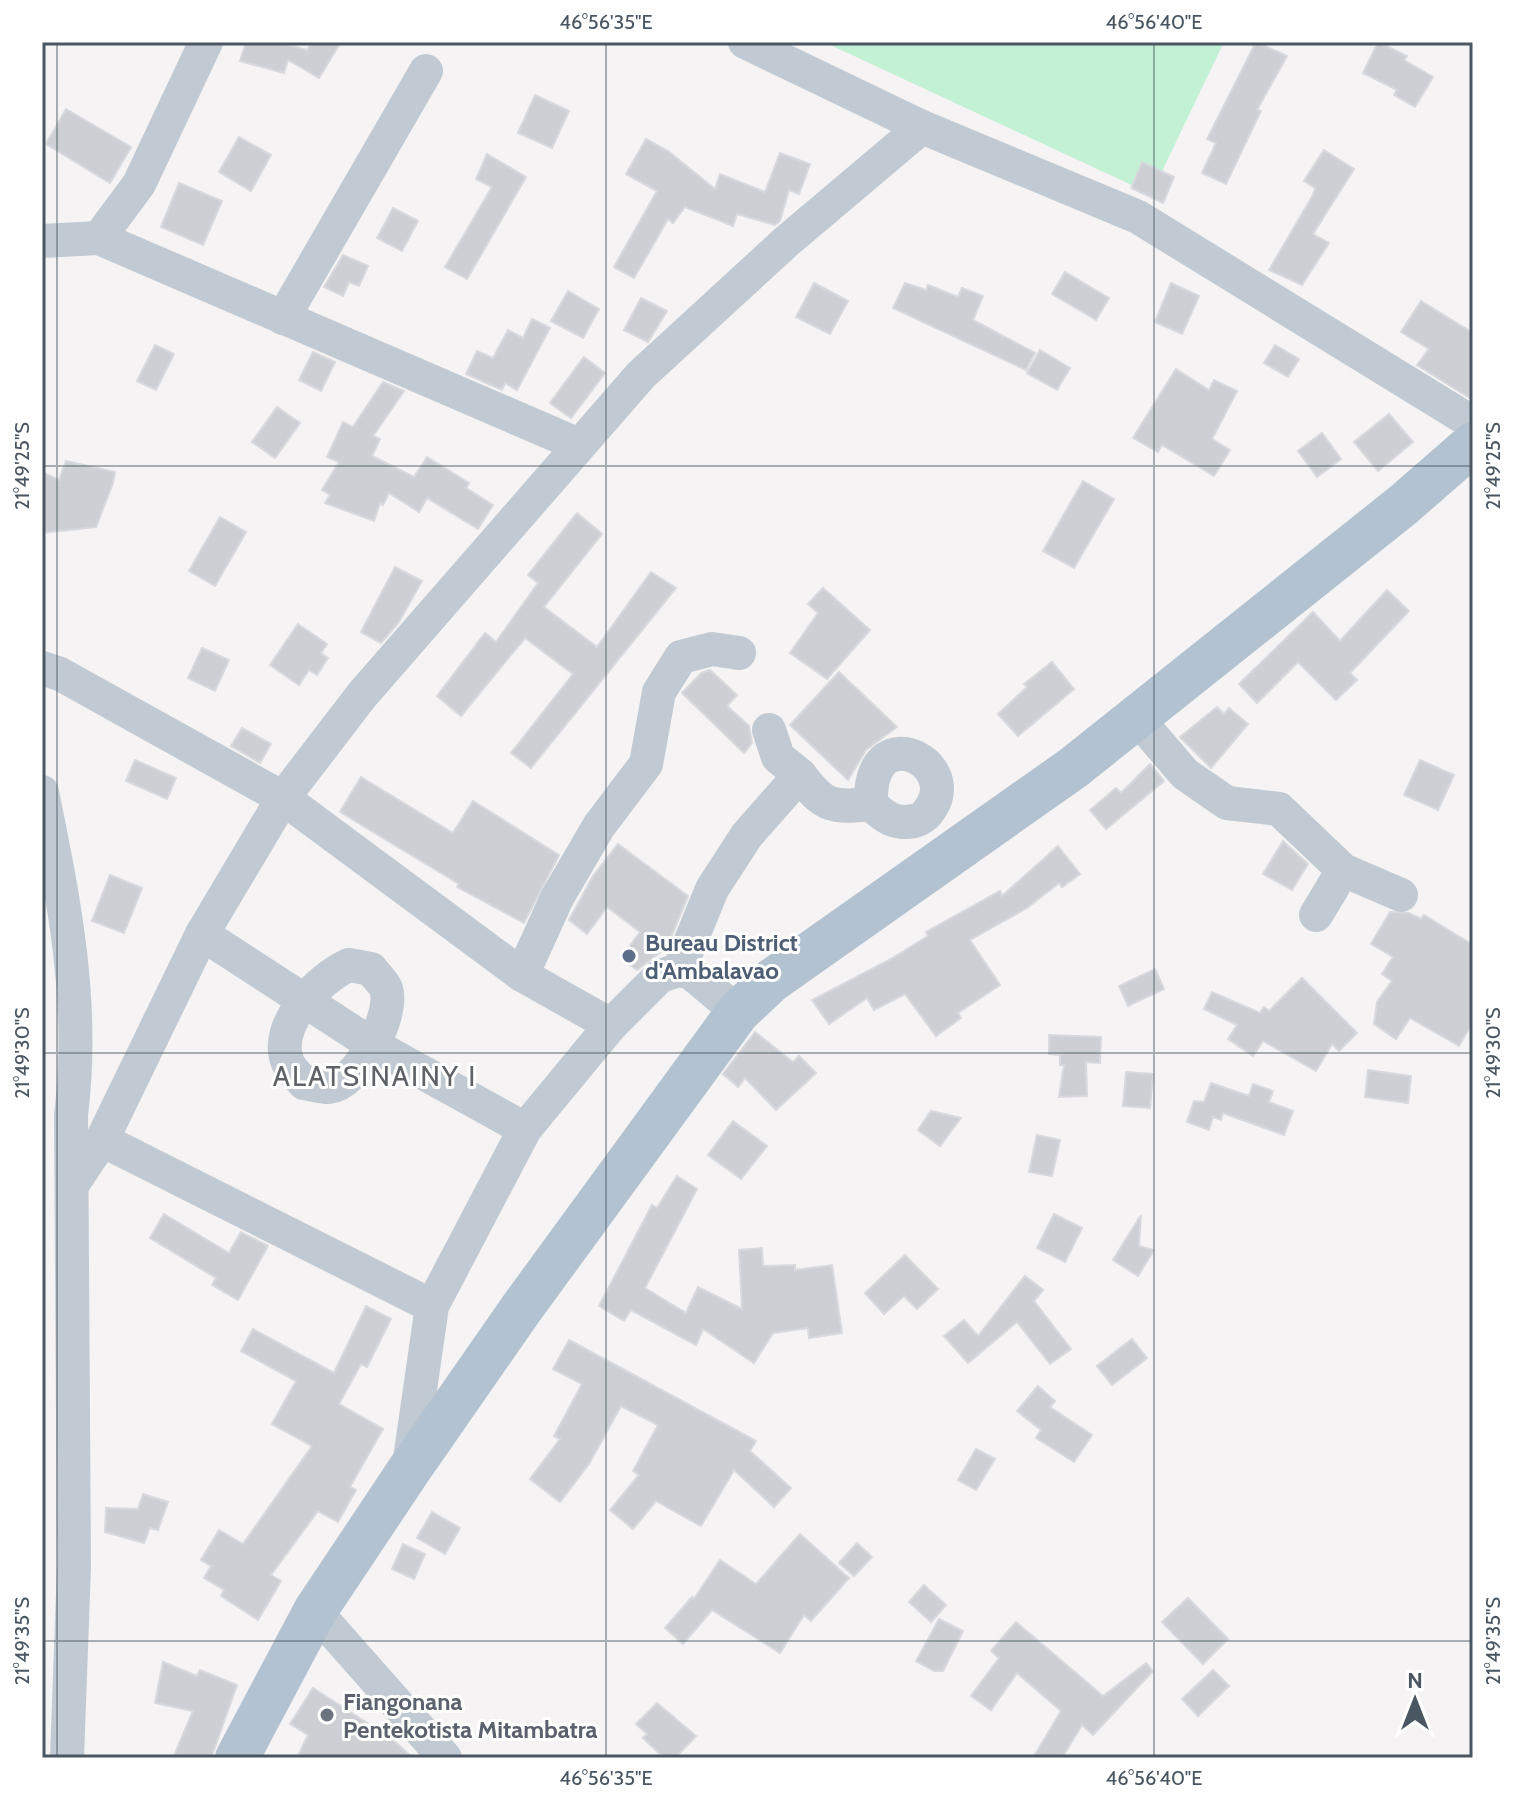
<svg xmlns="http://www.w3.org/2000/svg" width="1515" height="1800" viewBox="0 0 1515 1800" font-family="Cabin,sans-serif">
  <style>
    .green { fill: #c3f1d5 }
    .building { fill: #cdcfd5; stroke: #d7d9de; stroke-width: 2 }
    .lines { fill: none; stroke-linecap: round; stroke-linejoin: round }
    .minor { stroke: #c1cad2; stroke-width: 34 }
    .major { stroke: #b3c2d1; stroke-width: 44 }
    .ticks { fill: none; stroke: #4a5661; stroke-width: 2; stroke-opacity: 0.45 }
    .service-dot { fill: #5c6f8a; stroke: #fff; stroke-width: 3 }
    .worship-dot { fill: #6b7280; stroke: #fff; stroke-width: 3 }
    .labels { text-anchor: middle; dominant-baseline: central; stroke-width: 6; stroke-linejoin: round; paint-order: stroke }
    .service-label { font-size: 24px; font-weight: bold; fill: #4e5e75; stroke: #fff; text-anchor: start }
    .worship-label { font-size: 24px; font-weight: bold; fill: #5b616d; stroke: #fff; text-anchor: start }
    .quarter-label { font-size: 28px; letter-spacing: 2px; fill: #5f6368; stroke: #fff }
    .neatline { fill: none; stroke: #4a5661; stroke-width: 3 }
    .ticks-label { font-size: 20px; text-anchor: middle; fill: #4a5661 }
  </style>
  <rect width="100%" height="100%" fill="#f5f3f3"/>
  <path class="green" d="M824,42H1224L1151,194Z"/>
  <g class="building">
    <path d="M246,42H278L307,50L312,42H341L319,78L288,60L284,73L240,61Z"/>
    <path d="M1256,42L1287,56L1257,110L1261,111L1226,184L1202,173L1216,143L1207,139Z"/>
    <path d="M1378,42L1407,56L1404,60L1433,77L1415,107L1394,95L1397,90L1363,73Z"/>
    <path d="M535,95L569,111L552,148L518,133Z"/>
    <path d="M66,109L131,147L110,183L46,144Z"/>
    <path d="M239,137L271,155L251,191L219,172Z"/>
    <path d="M646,139L668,151L715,189L720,174L765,192L780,153L810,164L799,194L789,190L780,221L775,225L737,214L733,226L685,207L673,223L668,219L634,278L614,267L657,191L626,174Z"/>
    <path d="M1324,150L1354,169L1313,234L1329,243L1302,285L1269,270L1313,195L1315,188L1304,181Z"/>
    <path d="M487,154L526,177L467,279L445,267L492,187L476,179Z"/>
    <path d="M1142,162L1174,177L1163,203L1131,188Z"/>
    <path d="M179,183L222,201L203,245L161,227Z"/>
    <path d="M393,208L418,221L402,251L377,238Z"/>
    <path d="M343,255L368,266L359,286L349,282L343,296L324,287Z"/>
    <path d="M1065,272L1109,298L1096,320L1052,294Z"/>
    <path d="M814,283L848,301L830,334L796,317Z"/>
    <path d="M905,283L926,290L928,285L958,297L962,288L983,296L973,320L1035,353L1026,370L893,308Z"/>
    <path d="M1171,283L1199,296L1182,334L1155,322Z"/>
    <path d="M568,291L599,309L583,338L551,321Z"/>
    <path d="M641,298L667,311L648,342L624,330Z"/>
    <path d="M1421,301L1473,333V400L1417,365L1429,349L1401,332Z"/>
    <path d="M532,319L550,328L517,390L505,383L502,390L466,374L477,351L493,358L508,330L523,338Z"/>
    <path d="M155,345L174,354L156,390L137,381Z"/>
    <path d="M1275,345L1299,359L1288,377L1264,363Z"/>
    <path d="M1040,350L1070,368L1057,390L1027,373Z"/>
    <path d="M313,352L335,362L321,391L299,380Z"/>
    <path d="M584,357L605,373L571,418L550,403Z"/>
    <path d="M1176,369L1209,390L1214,380L1237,391L1212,439L1230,450L1214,476L1162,445L1158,452L1133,438Z"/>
    <path d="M383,382L404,391L373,436L380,439L372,456L414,477L427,457L469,483L466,488L493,505L478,529L427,498L419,512L389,493L383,505L380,503L374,521L325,503L330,495L322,490L339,462L327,457L343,422L353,427Z"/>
    <path d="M277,407L300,423L275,458L252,442Z"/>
    <path d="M1389,414L1413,442L1378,471L1354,442Z"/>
    <path d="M1322,433L1341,459L1317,477L1298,451Z"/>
    <path d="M66,461L115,472L113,483L96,527L42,533V472L59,480Z"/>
    <path d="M1083,481L1114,499L1074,568L1043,551Z"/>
    <path d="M577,513L602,534L544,607L597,647L651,572L676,588L531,768L511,753L573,674L525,638L461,716L437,696L485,633L496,642L538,583L528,575Z"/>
    <path d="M220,517L246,532L215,586L189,571Z"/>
    <path d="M395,567L422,581L399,622L381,643L361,632Z"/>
    <path d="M823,588L870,630L827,679L790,653L818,613L808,604Z"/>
    <path d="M1387,590L1409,611L1350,673L1357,680L1336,700L1298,662L1257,703L1239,684L1313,612L1340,641Z"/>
    <path d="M298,624L327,644L321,653L328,658L317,675L309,670L299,685L270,665Z"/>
    <path d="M202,648L229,660L215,691L188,678Z"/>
    <path d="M1052,662L1074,689L1018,736L998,714L1027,687L1024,684Z"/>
    <path d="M710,670L737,695L727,706L749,726L752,743L744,753L682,693L701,673Z"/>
    <path d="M839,672L897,727L866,750L848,780L790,725Z"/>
    <path d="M1217,707L1224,714L1229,708L1248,724L1211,768L1180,737Z"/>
    <path d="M242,728L271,744L260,763L231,746Z"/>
    <path d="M135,760L176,778L167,799L126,781Z"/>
    <path d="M1420,760L1454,775L1438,810L1404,795Z"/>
    <path d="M1150,764L1164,781L1106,829L1090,810L1116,788L1121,793Z"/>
    <path d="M361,777L453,833L473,801L559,855L524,923L457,887L459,884L340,812Z"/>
    <path d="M1283,841L1308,864L1292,890L1263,874Z"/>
    <path d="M618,844L688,896L667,947L637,970L621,958L640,932L607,907L587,934L569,920L593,876Z"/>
    <path d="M1058,846L1080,874L1062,887L1059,883L1027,908L970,940L1000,985L958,1013L961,1018L936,1036L905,994L874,1010L867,998L829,1024L812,1000L891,959L928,936L926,932L1000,891L1002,896Z"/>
    <path d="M110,875L142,888L124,933L92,921Z"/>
    <path d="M1390,912L1409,913L1421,919L1424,915L1473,945V1022L1459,1046L1410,1018L1396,1039L1374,1024L1377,1002L1392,981L1382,974L1393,957L1371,944Z"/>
    <path d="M1155,969L1164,989L1128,1006L1119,986Z"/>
    <path d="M1302,978L1357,1033L1339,1051L1332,1044L1316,1071L1263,1041L1253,1056L1228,1039L1237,1025L1204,1009L1212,992L1260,1013L1264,1007L1269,1011Z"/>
    <path d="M755,1032L793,1062L799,1056L816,1073L776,1110L745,1078L738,1087L723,1074Z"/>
    <path d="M1049,1035L1101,1037L1100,1063L1086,1062L1087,1096L1059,1097L1064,1065H1060V1055L1049,1054Z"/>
    <path d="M1368,1070L1411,1076L1408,1103L1365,1097Z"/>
    <path d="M1126,1072L1153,1074L1150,1108L1123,1106Z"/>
    <path d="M1211,1083L1249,1096L1253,1084L1273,1091L1269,1102L1293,1111L1284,1135L1223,1113L1221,1120L1213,1117L1209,1130L1187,1122L1194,1101L1204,1102Z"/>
    <path d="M931,1111L961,1118L940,1146L918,1130Z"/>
    <path d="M733,1121L767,1146L741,1179L708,1155Z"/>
    <path d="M1037,1135L1060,1140L1052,1176L1029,1172Z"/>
    <path d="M677,1176L697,1189L645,1288L686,1313L698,1287L742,1309L739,1250L762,1248L763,1266L795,1265V1270L832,1265L842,1333L809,1338L808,1328L773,1333L754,1363L703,1329L696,1345L631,1310L624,1321L599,1306L652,1205L657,1208Z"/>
    <path d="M164,1214L229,1253L241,1232L268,1246L238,1300L212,1285L216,1278L150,1238Z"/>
    <path d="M1054,1214L1082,1228L1065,1262L1037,1248Z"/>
    <path d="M1141,1215L1139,1246L1154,1250L1138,1276L1113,1260Z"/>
    <path d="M905,1255L938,1289L917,1309L904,1296L884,1314L865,1293Z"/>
    <path d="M1025,1276L1043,1290L1034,1301L1071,1349L1050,1364L1017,1322L968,1363L944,1336L964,1320L978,1336Z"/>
    <path d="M366,1306L391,1319L367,1367L361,1364L339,1404L383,1429L350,1487L356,1490L338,1522L318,1511L271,1575L281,1581L258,1620L221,1596L224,1590L204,1578L211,1566L201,1560L219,1530L243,1544L312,1446L272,1424L296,1381L241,1351L253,1329L334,1373Z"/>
    <path d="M1132,1339L1147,1358L1112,1385L1097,1366Z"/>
    <path d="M569,1340L756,1441L750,1451L791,1488L774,1507L734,1470L701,1526L656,1501L633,1529L610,1510L639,1475L633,1471L658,1425L621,1406L589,1464L560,1502L530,1479L560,1439L554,1436L582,1384L553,1369Z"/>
    <path d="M1038,1386L1055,1401L1050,1407L1092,1435L1074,1462L1036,1438L1041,1430L1017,1411Z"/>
    <path d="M976,1449L995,1459L976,1490L958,1480Z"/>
    <path d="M143,1494L168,1502L158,1530L150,1528L144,1543L105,1532L106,1508L138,1509Z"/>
    <path d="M432,1512L460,1528L445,1554L417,1538Z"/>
    <path d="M800,1534L849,1578L811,1621L804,1615L780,1653L712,1610L683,1644L665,1628L692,1597L694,1599L720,1560L756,1584Z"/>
    <path d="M857,1543L872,1557L854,1576L839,1563Z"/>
    <path d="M403,1544L425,1554L414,1579L392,1569Z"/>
    <path d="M924,1585L946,1605L931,1622L909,1602Z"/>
    <path d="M1188,1598L1228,1639L1203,1664L1162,1622Z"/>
    <path d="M939,1619L963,1631L943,1671H934L916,1661Z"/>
    <path d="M1016,1622L1103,1696L1146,1663L1153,1671L1093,1735L1082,1725L1062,1758H1033L1061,1711L1017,1673L991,1710L971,1696L999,1658L991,1651Z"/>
    <path d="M163,1662L197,1676L200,1670L237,1685L211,1758H173L193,1711L155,1703Z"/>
    <path d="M1213,1670L1229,1686L1198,1716L1182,1699Z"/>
    <path d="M313,1688L392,1739L413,1758H297L308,1735L290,1724Z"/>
    <path d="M657,1703L696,1736L675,1758H664L643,1738L647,1734L636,1724Z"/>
  </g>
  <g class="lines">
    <g class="minor">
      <path d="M745,42L922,127L1138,217L1473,423"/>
      <path d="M99,238L139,184L206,42"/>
      <path d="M42,241L99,238L579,445"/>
      <path d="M283,318L426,71"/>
      <path d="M42,668L60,674L283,798L522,975L611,1025"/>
      <path d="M1137,718L1185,774L1227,803L1279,809L1343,870L1401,895"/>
      <path d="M800,775C824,807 832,808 871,804C884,817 895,825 914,821C923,819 927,814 932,806C959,761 868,716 871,804"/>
      <path d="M42,792C64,901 85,1003 71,1115L74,1566L67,1758"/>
      <path d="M1316,915L1343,870"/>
      <path d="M202,934L373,1045L525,1129"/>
      <path d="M349,965L371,969C375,975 384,983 386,989C395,1016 357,1085 329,1087C321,1087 311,1084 304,1083C299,1077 291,1070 288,1063C272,1026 319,978 349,965Z"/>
      <path d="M679,970L712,889L747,835L800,775L778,757L769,730"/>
      <path d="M522,975L557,898L599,826L646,764L659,692L681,657L712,649L739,653"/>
      <path d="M102,1140L432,1306"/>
      <path d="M74,1182L102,1140L202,934L283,798L362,695L641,375L787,241L922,127"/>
      <path d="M409,1466L432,1306L525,1129L611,1025L660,976L679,970L691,973L738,1012"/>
      <path d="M315,1611L445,1758"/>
    </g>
    <path class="major" d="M237,1758L315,1611L409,1470L521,1309L738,1012L771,981L1073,768L1403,505L1473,444"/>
  </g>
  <path class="ticks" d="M57,42V1758M606,42V1758M1154,42V1758M42,466H1473M42,1053H1473M42,1641H1473"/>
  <circle class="service-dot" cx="629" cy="956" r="8"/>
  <circle class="worship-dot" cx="327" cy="1715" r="8"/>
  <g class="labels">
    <g class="service-label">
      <text x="645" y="942">Bureau District<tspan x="645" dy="28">d'Ambalavao</tspan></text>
    </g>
    <g class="worship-label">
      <text x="343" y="1701">Fiangonana<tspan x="343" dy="28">Pentekotista Mitambatra</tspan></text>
    </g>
    <g class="quarter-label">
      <text x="375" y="1076">ALATSINAINY I</text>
    </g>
  </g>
  <rect width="1515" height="1800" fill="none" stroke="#ffffff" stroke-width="88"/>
  <g transform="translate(1415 1700)" stroke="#ffffff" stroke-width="6" paint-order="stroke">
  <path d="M0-6L14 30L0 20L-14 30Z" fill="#4a5661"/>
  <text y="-12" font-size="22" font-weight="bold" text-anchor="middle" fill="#4a5661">N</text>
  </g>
  <rect x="44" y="44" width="1427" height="1712" class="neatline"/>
  <g class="ticks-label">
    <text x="606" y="29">46°56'35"E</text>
    <text x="1154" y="29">46°56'40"E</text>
    <text transform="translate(22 466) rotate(-90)" y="7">21°49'25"S</text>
    <text transform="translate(1493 466) rotate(-90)" y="7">21°49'25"S</text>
    <text transform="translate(22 1053) rotate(-90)" y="7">21°49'30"S</text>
    <text transform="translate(1493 1053) rotate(-90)" y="7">21°49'30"S</text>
    <text transform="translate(22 1641) rotate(-90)" y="7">21°49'35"S</text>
    <text transform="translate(1493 1641) rotate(-90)" y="7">21°49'35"S</text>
    <text x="606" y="1785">46°56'35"E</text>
    <text x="1154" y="1785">46°56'40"E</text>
  </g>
</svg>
